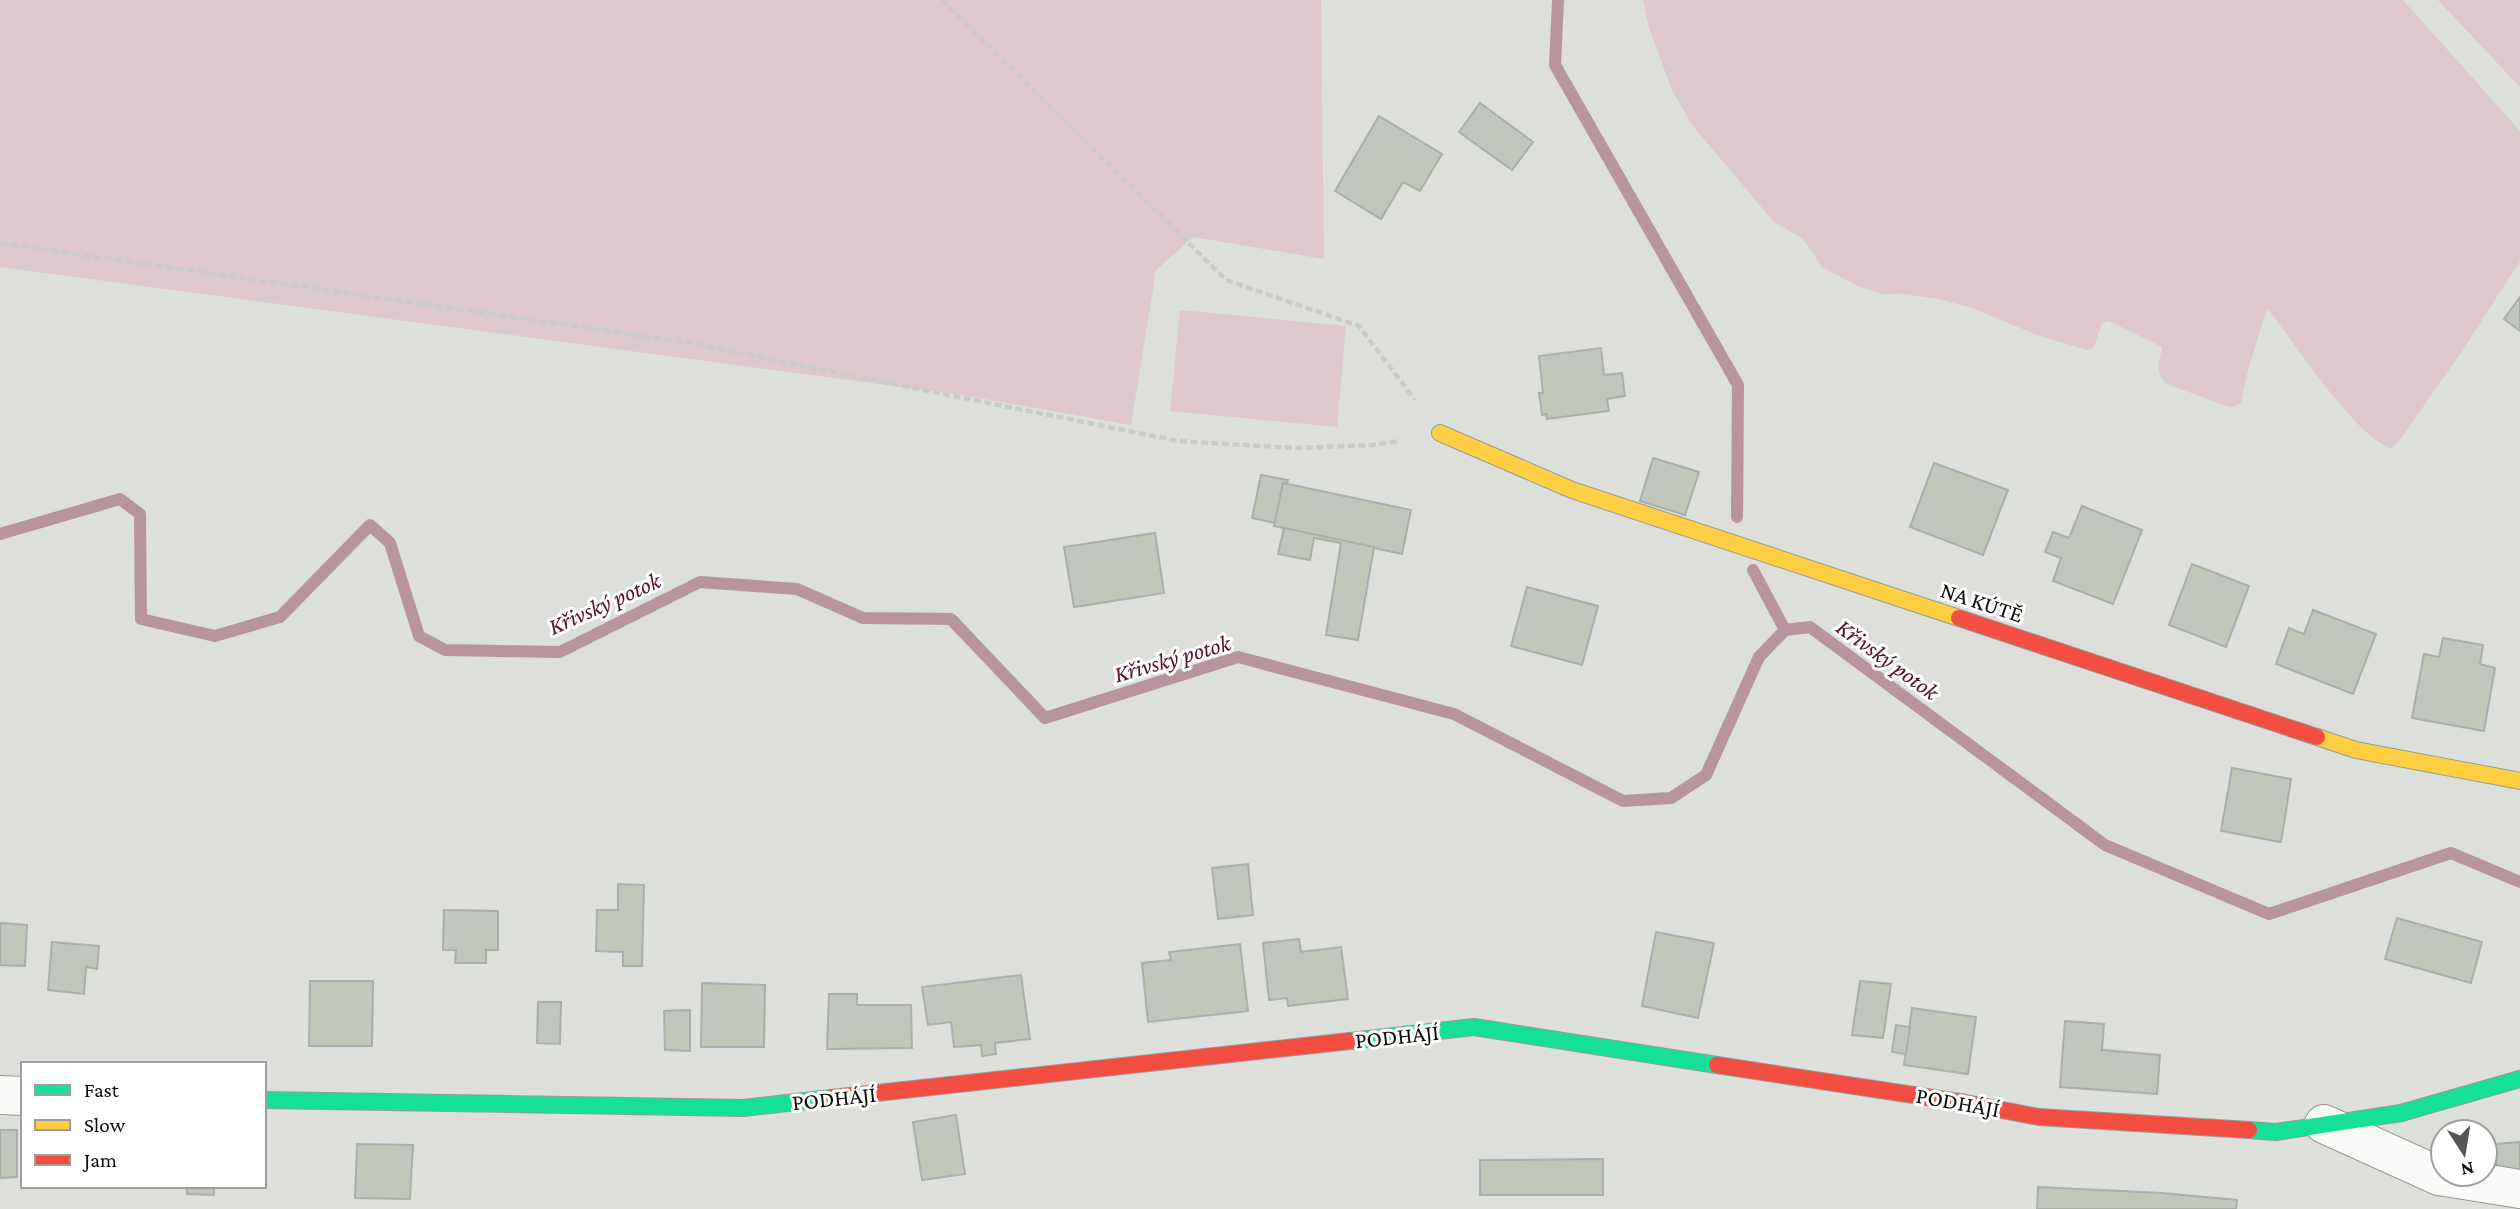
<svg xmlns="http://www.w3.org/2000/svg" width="2520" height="1209" viewBox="0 0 2520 1209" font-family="'Crimson Pro',serif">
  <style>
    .green { fill: #dec7cd }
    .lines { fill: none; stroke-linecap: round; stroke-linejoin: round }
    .stream { stroke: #b9939e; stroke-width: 12 }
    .building { fill: #c1c7bb; stroke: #acaeaa; stroke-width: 2 }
    .street-casing { stroke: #979995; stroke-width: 40 }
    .fast-casing { stroke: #979995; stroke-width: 18 }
    .slow-casing { stroke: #979995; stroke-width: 18 }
    .jam-casing { stroke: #979995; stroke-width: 18 }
    .path { stroke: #cacbc9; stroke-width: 4.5; stroke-dasharray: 7 3.5; stroke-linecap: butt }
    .street { stroke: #fafaf9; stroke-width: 38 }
    .fast { stroke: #16e098; stroke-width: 16 }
    .slow { stroke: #ffcf43; stroke-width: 16 }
    .jam { stroke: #f24e42; stroke-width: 16 }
    .labels { text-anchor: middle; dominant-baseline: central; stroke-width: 6; stroke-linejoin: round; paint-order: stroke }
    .street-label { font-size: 23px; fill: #0b0d09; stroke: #fff }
    .water-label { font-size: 24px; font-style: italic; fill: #56102f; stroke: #fff }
  </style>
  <rect width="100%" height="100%" fill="#dcdfda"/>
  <g class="green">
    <path d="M0,0H1321L1324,259L1193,237L1156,270L1131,425L962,395L0,267Z"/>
    <path d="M1643,0H2403L2520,131V261L2462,351L2399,441L2391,449C2353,434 2295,343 2267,308L2248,370L2241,402L2236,406L2229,407L2167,384C2154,373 2160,361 2162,347L2109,321L2102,323L2094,347L2087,350L2037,335L1972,308L1939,299L1897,293L1885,295L1860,287L1822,267L1803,239L1774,222L1692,125L1672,90L1649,28Z"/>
    <path d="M2438,0H2520V87Z"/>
    <path d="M1180,310L1346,326L1337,427L1170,411Z"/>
  </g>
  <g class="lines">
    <g class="stream">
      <path d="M1558,0L1555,65L1738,385L1737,517"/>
      <path d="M0,534L120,499L140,514L141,619L215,636L280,617L370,525L390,543L419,636L445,650L560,652L700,582L797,589L863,618L951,619L1045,718L1238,657L1454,714L1623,801L1671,798L1706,775L1759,657L1785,630L1810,627L2105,845L2269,914L2451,853L2520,882"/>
      <path d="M1753,570L1785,630"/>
    </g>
  </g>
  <g class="building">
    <path d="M1480,103L1533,142L1512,170L1459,132Z"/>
    <path d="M1379,116L1442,154L1420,191L1403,182L1381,219L1335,191Z"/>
    <path d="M2520,297V331L2504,319Z"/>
    <path d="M1601,348L1604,375L1622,373L1625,396L1607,399L1609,411L1547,419L1546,414L1542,415L1539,393H1543L1539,356Z"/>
    <path d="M1653,458L1699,472L1685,515L1640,501Z"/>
    <path d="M1934,463L2008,490L1983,555L1910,527Z"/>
    <path d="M1261,475L1288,480L1287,483H1283L1275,523L1252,518Z"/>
    <path d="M1283,483L1411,510L1402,554L1274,526Z"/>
    <path d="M2082,506L2142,530L2113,604L2053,581L2061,558L2045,552L2053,532L2069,538Z"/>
    <path d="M1284,528L1374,547L1358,640L1326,635L1341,543L1314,538L1310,560L1278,554Z"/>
    <path d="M1155,533L1164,593L1074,607L1064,547Z"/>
    <path d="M2192,564L2249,586L2226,647L2169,625Z"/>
    <path d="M1527,587L1598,606L1582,665L1511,646Z"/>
    <path d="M2313,610L2376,634L2353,694L2276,664L2289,628L2304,634Z"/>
    <path d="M2443,638L2483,645L2480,664L2495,668L2484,731L2412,718L2424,654L2439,657Z"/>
    <path d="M2232,768L2291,779L2281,842L2221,831Z"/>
    <path d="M1248,864L1253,915L1218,919L1212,868Z"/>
    <path d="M618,884L644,885L642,966H623V952L596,951L597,910H618Z"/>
    <path d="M444,910L498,911V950H486V963H455L456,950H443Z"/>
    <path d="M2397,918L2482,942L2471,983L2385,959Z"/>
    <path d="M0,923L27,925L25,966L0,965Z"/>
    <path d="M1656,932L1714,943L1698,1018L1642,1006Z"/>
    <path d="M1299,939L1301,952L1341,947L1348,999L1288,1006L1287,998L1269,1000L1263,943Z"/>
    <path d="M52,942L99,946L97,969L86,967L84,994L48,990Z"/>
    <path d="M1240,944L1248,1011L1148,1022L1142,963L1171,960L1169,952Z"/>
    <path d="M1021,975L1030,1039L995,1043L996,1054L982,1056L981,1045L954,1047L951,1022L928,1025L922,987Z"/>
    <path d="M310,981H373L372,1046H309Z"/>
    <path d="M1860,981L1891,984L1883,1038L1852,1035Z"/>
    <path d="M702,983L765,985L764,1047H701Z"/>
    <path d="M829,994H857V1005H911L912,1048L827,1049Z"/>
    <path d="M538,1002H561L560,1044L537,1043Z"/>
    <path d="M1912,1008L1976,1017L1968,1074L1904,1065Z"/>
    <path d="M690,1010V1051L665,1050L664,1011Z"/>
    <path d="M2065,1021L2104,1024L2102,1050L2160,1055L2157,1094L2060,1087Z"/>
    <path d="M1896,1025L1910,1027L1906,1054L1892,1052Z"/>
    <path d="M956,1115L965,1174L922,1180L913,1122Z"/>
    <path d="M0,1130H17V1177L0,1178Z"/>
    <path d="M2520,1142V1170L2497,1172L2495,1144Z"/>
    <path d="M357,1144L413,1145L410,1199L355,1198Z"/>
    <path d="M1603,1159V1195H1480V1160Z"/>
    <path d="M187,1186H214V1195L187,1194Z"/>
    <path d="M2038,1187L2162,1193L2237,1200L2236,1209H2037Z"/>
  </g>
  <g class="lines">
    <defs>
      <g id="street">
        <path d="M0,1095L23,1096"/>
        <path d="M2324,1124L2439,1176L2520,1189"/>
      </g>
      <g id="fast">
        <path d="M1350,1041L1474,1027L1717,1065"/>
        <path d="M264,1100L743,1108L831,1098"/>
        <path d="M2249,1130L2276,1132L2401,1113L2520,1079"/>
      </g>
      <g id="slow">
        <path d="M1440,433L1572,490L1959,618"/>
        <path d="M2317,737L2356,750L2520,781"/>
      </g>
      <g id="jam">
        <path d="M1959,618L2317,737"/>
        <path d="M1717,1065L1966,1103L2039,1117L2249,1130"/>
        <path d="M831,1098L1350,1041"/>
      </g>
    </defs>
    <use href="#street" class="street-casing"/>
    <use href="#fast" class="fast-casing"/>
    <use href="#slow" class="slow-casing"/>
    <use href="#jam" class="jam-casing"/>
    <g class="path">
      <path d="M942,0L1226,280L1359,326L1415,400"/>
      <path d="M0,243L685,342L1178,441L1296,448L1373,445L1400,441"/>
    </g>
    <use href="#street" class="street"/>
    <use href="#fast" class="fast"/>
    <use href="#slow" class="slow"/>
    <use href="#jam" class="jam"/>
  </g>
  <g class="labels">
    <g class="street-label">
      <text transform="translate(1982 602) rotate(18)">NA KÚTĚ</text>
      <text transform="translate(1397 1036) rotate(-6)">PODHÁJÍ</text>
      <text transform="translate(834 1098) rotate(-6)">PODHÁJÍ</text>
      <text transform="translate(1958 1102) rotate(10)">PODHÁJÍ</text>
    </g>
    <g class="water-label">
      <text transform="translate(604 603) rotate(-24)">Křivský potok</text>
      <text transform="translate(1172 658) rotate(-16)">Křivský potok</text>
      <text transform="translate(1888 659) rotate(36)">Křivský potok</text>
    </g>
  </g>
  <rect x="21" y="1062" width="245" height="126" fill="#ffffff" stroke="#9d9e9d" stroke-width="2"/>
  <rect x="35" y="1085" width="35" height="10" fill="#16e098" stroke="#9d9e9d" stroke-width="2"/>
  <text x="84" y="1097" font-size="21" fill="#0b0d09">Fast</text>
  <rect x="35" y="1120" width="35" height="10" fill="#ffcf43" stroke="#9d9e9d" stroke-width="2"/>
  <text x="84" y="1132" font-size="21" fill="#0b0d09">Slow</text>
  <rect x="35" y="1155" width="35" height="10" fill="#f24e42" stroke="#9d9e9d" stroke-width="2"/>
  <text x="84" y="1167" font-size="21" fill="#0b0d09">Jam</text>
  <g transform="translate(2464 1153) rotate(168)"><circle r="33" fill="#ffffff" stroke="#9d9e9d" stroke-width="2"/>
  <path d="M0-5L12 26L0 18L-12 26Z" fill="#545652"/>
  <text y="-10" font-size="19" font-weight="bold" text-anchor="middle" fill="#0b0d09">N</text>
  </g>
</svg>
